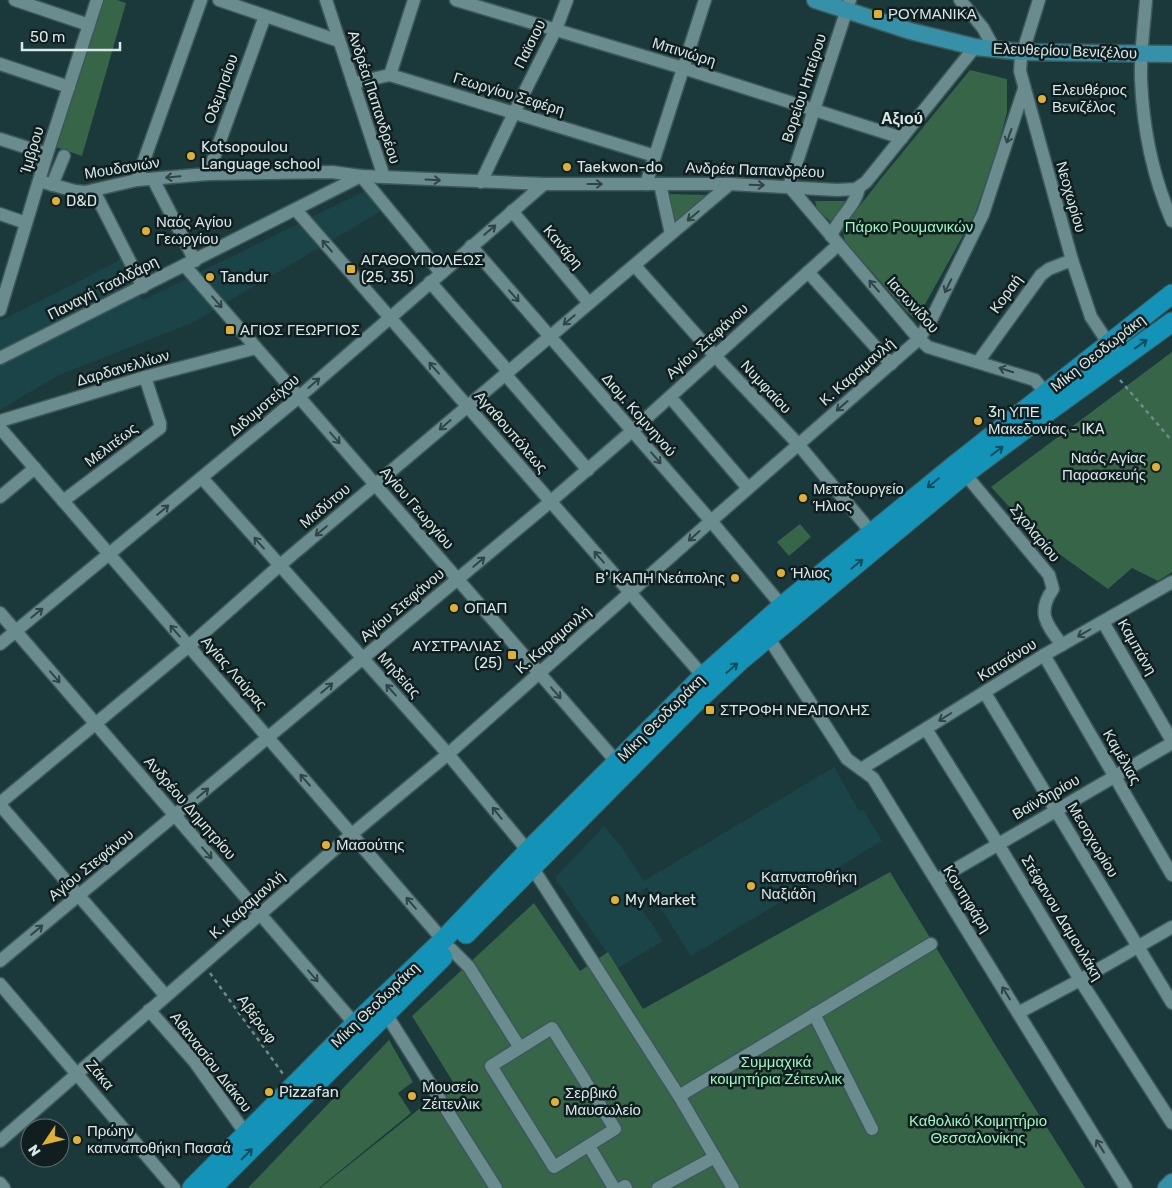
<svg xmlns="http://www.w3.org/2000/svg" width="1172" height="1188" viewBox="0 0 1172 1188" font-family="Rubik,sans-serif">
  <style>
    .built { fill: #1a4447 }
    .green { fill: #366548 }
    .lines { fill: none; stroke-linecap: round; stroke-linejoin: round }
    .minor-casing { stroke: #3d585a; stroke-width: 15 }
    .major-casing { stroke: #3d585a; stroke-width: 19 }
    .highway-casing { stroke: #3d585a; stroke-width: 21 }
    .path { stroke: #71898b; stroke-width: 2.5; stroke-dasharray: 4 4; stroke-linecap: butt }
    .minor { stroke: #6b8c8e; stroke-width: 12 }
    .major { stroke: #3690a7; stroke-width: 16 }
    .highway { stroke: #1293b7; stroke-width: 19 }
    .oneway { stroke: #304446 }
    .oneway2 { stroke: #114d5c }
    .poi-dot { fill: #dfb034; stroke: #111e1f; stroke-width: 2 }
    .labels { text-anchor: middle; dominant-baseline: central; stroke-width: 5; stroke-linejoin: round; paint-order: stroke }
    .poi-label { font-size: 15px; fill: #d7e8e9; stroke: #111e1f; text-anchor: start }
    .street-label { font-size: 15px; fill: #d7e8e9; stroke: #111e1f }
    .park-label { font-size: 15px; fill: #9ef5be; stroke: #111e1f }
    .neighbourhood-label { font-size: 16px; font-weight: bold; fill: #d7e8e9; stroke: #111e1f }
  </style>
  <rect width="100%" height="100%" fill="#1b393b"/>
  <g class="built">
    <path d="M365,191L381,211L192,323L59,375L0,410V321L122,259L143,300Z"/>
    <path d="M834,767L859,811L863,809L882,841L691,956L647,887L634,897L663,941L618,968L555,878L604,826L623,849L644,881Z"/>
  </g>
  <g class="green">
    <path d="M101,0H117L126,3L82,156L53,146Z"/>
    <path d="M970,70L1007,79V112L999,143L975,214L918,317H913L907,312L845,241L842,229L879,181Z"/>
    <path d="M668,194L706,195L674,223Z"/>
    <path d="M815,201H846L845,206L831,222L817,209Z"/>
    <path d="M1172,352V572L1158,581L1132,568L1108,589L1041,541L991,487Z"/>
    <path d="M800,524L811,537L789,556L777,542Z"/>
    <path d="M890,872L994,1043L1085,1188H320L453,1082L412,1016L534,903L580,971L608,952L643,1009Z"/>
    <path d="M389,1040L413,1082L398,1093L411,1113L319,1188H248Z"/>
  </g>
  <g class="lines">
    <defs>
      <g id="minor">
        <path d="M15,0L89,25"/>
        <path d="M219,0L339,41"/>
        <path d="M326,0L384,177"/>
        <path d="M456,0L683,68L902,138"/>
        <path d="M850,0L789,186L919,339L928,347L1035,380L1046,394"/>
        <path d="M960,0L983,28L995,50"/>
        <path d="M1039,0L1021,58L1020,71L1072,260L1091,317L1113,350"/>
        <path d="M1146,0C1144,26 1140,54 1141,80C1143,128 1153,177 1172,221"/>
        <path d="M0,64L69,87"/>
        <path d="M390,75L414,0"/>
        <path d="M353,83L390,75L655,156"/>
        <path d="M0,139L47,154"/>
        <path d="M208,174L265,16"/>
        <path d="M153,179L195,261"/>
        <path d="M137,180L201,0"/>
        <path d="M39,181L75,191L85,192L137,180L208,174L332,172L361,176L441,273"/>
        <path d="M481,182L514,113L556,29L567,0"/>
        <path d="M646,184L705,0"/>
        <path d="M660,184L671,234"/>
        <path d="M52,185L64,156"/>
        <path d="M94,191L143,287"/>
        <path d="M296,210L703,676"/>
        <path d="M512,211L589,303"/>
        <path d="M0,214L26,223"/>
        <path d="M831,236C838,218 855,207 859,188"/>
        <path d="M471,246L711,521L782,606"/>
        <path d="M185,266L621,767"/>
        <path d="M635,266L715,356L798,444L872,533"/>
        <path d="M808,272L891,364"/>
        <path d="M430,282L508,371"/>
        <path d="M0,310L47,154L97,0"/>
        <path d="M0,358L361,176L544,184H730L837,190L856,189L866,182L975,47"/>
        <path d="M978,362L1041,275L1049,269L1072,260"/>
        <path d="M505,374L588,470"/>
        <path d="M670,397L748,488"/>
        <path d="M0,421L145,377L256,348"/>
        <path d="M0,428L443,940"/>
        <path d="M965,474L1049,575L1053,589C1036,613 1047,625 1062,645"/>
        <path d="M202,478L448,754L528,851"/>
        <path d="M0,497L35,468"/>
        <path d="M63,501L160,428V423L145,377"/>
        <path d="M0,613L355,1024"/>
        <path d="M1103,622L1172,741"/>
        <path d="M768,637L847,759L873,778L1126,1188"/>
        <path d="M0,644L299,397L544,184"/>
        <path d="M1044,655L1172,875"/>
        <path d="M985,693L1172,1003"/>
        <path d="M926,729L998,844L1080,980L1172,1123"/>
        <path d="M861,769L1044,655L1172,582"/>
        <path d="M0,803L189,646L279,566L730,184"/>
        <path d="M0,805L166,996"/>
        <path d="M532,867L679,1096L733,1188"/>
        <path d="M937,880L1172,743"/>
        <path d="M451,949L469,967L520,1048"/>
        <path d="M0,961L550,502L632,431L838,245"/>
        <path d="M0,984L174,1188"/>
        <path d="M149,1010L194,1061L246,1134"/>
        <path d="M1018,1013L1080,980L1172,927"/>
        <path d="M386,1014L496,1188"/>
        <path d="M814,1014L872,1129"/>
        <path d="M552,1028L615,1129L554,1167L491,1066Z"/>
        <path d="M679,1096L931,944"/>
        <path d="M0,1141L352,834L448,754L711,521L919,339L931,320L983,214L1024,89"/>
        <path d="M589,1146L614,1188"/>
        <path d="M0,1183L4,1188"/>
        <path d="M621,1188L625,1186L626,1188"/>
        <path d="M658,1188L715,1157"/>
      </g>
      <g id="major">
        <path d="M815,0L910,31L975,47L1022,52L1172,54"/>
        <path d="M1166,1188L1172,1182"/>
      </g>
      <g id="highway">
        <path d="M466,934L694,704L740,661L965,474L1053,408L1172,322"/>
        <path d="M192,1188L355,1024L443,940L528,851L703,676L782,606L956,464L1172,294"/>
        <path d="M212,1188L443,957"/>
      </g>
    </defs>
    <use href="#minor" class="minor-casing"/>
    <use href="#major" class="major-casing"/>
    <use href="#highway" class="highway-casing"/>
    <g class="path">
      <path d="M1120,380L1172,441"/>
      <path d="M210,973L283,1074"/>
    </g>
    <use href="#minor" class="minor"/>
    <use href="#major" class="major"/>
    <use href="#highway" class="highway"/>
  </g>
  <defs><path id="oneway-shaft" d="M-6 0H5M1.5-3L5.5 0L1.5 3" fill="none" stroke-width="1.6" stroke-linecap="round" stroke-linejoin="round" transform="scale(1.25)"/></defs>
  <g class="oneway">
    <use href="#oneway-shaft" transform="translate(1009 136) rotate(109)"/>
    <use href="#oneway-shaft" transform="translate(173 177) rotate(175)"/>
    <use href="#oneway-shaft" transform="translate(433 180) rotate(3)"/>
    <use href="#oneway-shaft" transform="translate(595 184)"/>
    <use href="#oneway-shaft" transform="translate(757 185) rotate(2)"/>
    <use href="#oneway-shaft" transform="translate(693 216) rotate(140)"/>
    <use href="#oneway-shaft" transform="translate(490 230) rotate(-40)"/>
    <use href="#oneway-shaft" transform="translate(327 246) rotate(-131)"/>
    <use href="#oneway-shaft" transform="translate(874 286) rotate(-131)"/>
    <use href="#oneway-shaft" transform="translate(948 286) rotate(116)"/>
    <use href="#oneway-shaft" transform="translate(514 296) rotate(49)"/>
    <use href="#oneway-shaft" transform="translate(217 302) rotate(49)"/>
    <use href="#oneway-shaft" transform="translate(569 320) rotate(140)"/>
    <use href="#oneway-shaft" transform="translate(434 368) rotate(-131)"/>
    <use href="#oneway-shaft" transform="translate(1006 370) rotate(-162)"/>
    <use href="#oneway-shaft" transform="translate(314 383) rotate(-41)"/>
    <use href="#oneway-shaft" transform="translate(842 406) rotate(139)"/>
    <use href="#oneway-shaft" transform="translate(445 425) rotate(139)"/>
    <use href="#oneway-shaft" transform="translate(335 438) rotate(49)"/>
    <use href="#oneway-shaft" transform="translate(656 458) rotate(49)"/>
    <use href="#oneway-shaft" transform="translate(163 510) rotate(-40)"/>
    <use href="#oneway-shaft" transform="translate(321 531) rotate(140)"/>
    <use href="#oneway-shaft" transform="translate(694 536) rotate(138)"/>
    <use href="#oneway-shaft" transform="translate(259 543) rotate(-131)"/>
    <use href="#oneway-shaft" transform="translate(599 557) rotate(-131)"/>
    <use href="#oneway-shaft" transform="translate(479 562) rotate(-40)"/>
    <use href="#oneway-shaft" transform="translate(37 613) rotate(-39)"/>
    <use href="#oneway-shaft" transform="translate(175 631) rotate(-131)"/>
    <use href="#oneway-shaft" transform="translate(1084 633) rotate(150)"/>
    <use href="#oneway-shaft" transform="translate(55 677) rotate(49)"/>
    <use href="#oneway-shaft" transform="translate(327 688) rotate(-40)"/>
    <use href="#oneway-shaft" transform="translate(391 690) rotate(-132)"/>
    <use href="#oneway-shaft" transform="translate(556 693) rotate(49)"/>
    <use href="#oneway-shaft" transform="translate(945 717) rotate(148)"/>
    <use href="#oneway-shaft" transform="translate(305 780) rotate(-131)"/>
    <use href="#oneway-shaft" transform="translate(203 793) rotate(-40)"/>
    <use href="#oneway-shaft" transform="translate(497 813) rotate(-129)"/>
    <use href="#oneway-shaft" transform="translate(207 853) rotate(49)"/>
    <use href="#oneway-shaft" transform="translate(411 903) rotate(-131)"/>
    <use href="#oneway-shaft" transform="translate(37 930) rotate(-40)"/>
    <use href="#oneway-shaft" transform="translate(313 976) rotate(49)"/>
    <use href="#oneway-shaft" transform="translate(1006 993) rotate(-122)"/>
    <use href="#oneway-shaft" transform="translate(1100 1146) rotate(-122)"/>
  </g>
  <g class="oneway2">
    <use href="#oneway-shaft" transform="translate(1141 344) rotate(-36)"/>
    <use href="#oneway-shaft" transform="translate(997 451) rotate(-37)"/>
    <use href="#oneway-shaft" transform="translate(933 483) rotate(141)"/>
    <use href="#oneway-shaft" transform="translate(857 564) rotate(-39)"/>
    <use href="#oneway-shaft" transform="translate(732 668) rotate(-41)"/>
    <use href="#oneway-shaft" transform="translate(247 1154) rotate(-45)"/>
  </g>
  <g class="poi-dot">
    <rect x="873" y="9" width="10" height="10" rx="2.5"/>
    <circle cx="1042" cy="99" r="5"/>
    <circle cx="191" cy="156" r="5"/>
    <circle cx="567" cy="167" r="5"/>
    <circle cx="56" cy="201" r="5"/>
    <circle cx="146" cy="231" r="5"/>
    <rect x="346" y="264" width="10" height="10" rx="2.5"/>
    <circle cx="210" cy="277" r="5"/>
    <rect x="225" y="325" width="10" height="10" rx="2.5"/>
    <circle cx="978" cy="421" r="5"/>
    <circle cx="1156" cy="467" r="5"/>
    <circle cx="803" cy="498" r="5"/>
    <circle cx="781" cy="573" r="5"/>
    <circle cx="735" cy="578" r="5"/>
    <circle cx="454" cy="608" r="5"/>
    <rect x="507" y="650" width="10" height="10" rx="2.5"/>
    <rect x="705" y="705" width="10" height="10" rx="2.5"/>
    <circle cx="326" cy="845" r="5"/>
    <circle cx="751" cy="886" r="5"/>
    <circle cx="615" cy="900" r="5"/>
    <circle cx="269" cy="1092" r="5"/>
    <circle cx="412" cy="1096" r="5"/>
    <circle cx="555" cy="1102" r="5"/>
    <circle cx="77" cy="1140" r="5"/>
  </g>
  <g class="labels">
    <g class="poi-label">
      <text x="888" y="14">ΡΟΥΜΑΝΙΚΑ</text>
      <text x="1052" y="90">Ελευθέριος<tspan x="1052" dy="17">Βενιζέλος</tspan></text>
      <text x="201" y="147">Kotsopoulou<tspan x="201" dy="17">Language school</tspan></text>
      <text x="577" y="167">Taekwon-do</text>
      <text x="66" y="201">D&amp;D</text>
      <text x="156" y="222">Ναός Αγίου<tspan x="156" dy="17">Γεωργίου</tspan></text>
      <text x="361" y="260">ΑΓΑΘΟΥΠΟΛΕΩΣ<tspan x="361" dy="17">(25, 35)</tspan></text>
      <text x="220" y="277">Tandur</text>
      <text x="240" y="330">ΑΓΙΟΣ ΓΕΩΡΓΙΟΣ</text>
      <text x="988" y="412">3η ΥΠΕ<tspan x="988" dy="17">Μακεδονίας - IKA</tspan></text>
      <text x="1146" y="458" text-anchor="end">Ναός Αγίας<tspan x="1146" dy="17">Παρασκευής</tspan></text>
      <text x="813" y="489">Μεταξουργείο<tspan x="813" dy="17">Ήλιος</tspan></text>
      <text x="791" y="573">Ήλιος</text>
      <text x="725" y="578" text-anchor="end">Β' ΚΑΠΗ Νεάπολης</text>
      <text x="464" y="608">ΟΠΑΠ</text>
      <text x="502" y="646" text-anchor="end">ΑΥΣΤΡΑΛΙΑΣ<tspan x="502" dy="17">(25)</tspan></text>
      <text x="720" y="710">ΣΤΡΟΦΗ ΝΕΑΠΟΛΗΣ</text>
      <text x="336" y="845">Μασούτης</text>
      <text x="761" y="877">Καπναποθήκη<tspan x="761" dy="17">Ναξιάδη</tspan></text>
      <text x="625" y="900">My Market</text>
      <text x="422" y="1087">Μουσείο<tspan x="422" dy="17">Ζέιτενλικ</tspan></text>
      <text x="279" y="1092">Pizzafan</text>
      <text x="565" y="1093">Σερβικό<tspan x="565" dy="17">Μαυσωλείο</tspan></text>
      <text x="87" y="1131">Πρώην<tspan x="87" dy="17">καπναποθήκη Πασσά</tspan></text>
    </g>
    <g class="street-label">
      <text transform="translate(530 44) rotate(-64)">Παϊσιου</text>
      <text transform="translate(1065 51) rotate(2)">Ελευθερίου Βενιζέλου</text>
      <text transform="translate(684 52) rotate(17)">Μπινιώρη</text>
      <text transform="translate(804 88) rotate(-72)">Βορείου Ηπείρου</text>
      <text transform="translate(221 89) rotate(-70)">Οδεμησίου</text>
      <text transform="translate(509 94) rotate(17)">Γεωργίου Σεφέρη</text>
      <text transform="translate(374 97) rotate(72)">Ανδρέα Παπανδρέου</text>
      <text transform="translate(32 150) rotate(-73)">Ίμβρου</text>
      <text transform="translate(122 168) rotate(-9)">Μουδανιών</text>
      <text transform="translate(755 170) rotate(2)">Ανδρέα Παπανδρέου</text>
      <text transform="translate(1071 197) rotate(74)">Νεοχωρίου</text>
      <text transform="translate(563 247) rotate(50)">Κανάρη</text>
      <text transform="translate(103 288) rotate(-27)">Παναγή Τσαλδάρη</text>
      <text transform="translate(1006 294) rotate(-54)">Κοραή</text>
      <text transform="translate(913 305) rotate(48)">Ιασωνίδου</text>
      <text transform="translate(707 341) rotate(-42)">Αγίου Στεφάνου</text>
      <text transform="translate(1098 353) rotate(-38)">Μίκη Θεοδωράκη</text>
      <text transform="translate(123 368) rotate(-16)">Δαρδανελλίων</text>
      <text transform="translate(857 372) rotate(-41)">Κ. Καραμανλή</text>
      <text transform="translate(766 387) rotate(47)">Νυμφαίου</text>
      <text transform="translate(264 405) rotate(-40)">Διδυμοτείχου</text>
      <text transform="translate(639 415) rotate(49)">Διομ. Κομνηνού</text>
      <text transform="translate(511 432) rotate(49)">Αγαθουπόλεως</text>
      <text transform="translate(111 445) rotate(-37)">Μελιτέως</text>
      <text transform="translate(325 506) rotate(-40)">Μαδύτου</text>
      <text transform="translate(417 508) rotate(49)">Αγίου Γεωργίου</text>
      <text transform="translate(1035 533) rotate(51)">Σχολαρίου</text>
      <text transform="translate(402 605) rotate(-40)">Αγίου Στεφάνου</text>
      <text transform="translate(553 640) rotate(-41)">Κ. Καραμανλή</text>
      <text transform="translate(1137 647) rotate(60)">Καμπάνη</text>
      <text transform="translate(1007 660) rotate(-32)">Κατσάνου</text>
      <text transform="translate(234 673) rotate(49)">Αγίας Λαύρας</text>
      <text transform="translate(399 675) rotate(48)">Μηδείας</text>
      <text transform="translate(661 718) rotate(-45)">Μίκη Θεοδωράκη</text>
      <text transform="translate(1122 757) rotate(60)">Καμέλιας</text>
      <text transform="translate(1046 797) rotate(-30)">Βαϊνδηρίου</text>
      <text transform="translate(190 808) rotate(49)">Ανδρέου Δημητρίου</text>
      <text transform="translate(1093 840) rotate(59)">Μεσοχωρίου</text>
      <text transform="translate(91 865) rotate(-39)">Αγίου Στεφάνου</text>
      <text transform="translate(967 899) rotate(58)">Κουτηφάρη</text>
      <text transform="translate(247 905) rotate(-41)">Κ. Καραμανλή</text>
      <text transform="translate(1062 918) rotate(59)">Στέφανου Δαμουλάκη</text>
      <text transform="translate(375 1005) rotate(-44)">Μίκη Θεοδωράκη</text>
      <text transform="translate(257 1019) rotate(54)">Αβέρωφ</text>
      <text transform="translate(211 1062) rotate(52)">Αθανασίου Διάκου</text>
      <text transform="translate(100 1075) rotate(50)">Ζάκα</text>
    </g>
    <g class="park-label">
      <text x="909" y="227">Πάρκο Ρουμανικών</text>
      <text x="776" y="1062">Συμμαχικά<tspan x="776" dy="17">κοιμητήρια Ζέιτενλικ</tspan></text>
      <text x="978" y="1121">Καθολικό Κοιμητήριο<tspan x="978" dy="17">Θεσσαλονίκης</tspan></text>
    </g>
    <g class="neighbourhood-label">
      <text x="902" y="118">Αξιού</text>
    </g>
  </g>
  <g transform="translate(45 1143) rotate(235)"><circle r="24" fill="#111e1f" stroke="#606f70"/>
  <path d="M0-4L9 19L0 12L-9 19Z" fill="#dfb034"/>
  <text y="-8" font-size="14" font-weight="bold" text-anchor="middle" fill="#d7e8e9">N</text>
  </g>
  <path d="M22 42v8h98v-8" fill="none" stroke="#d7e8e9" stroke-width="2.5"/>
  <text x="30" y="42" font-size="15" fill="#d7e8e9" stroke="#111e1f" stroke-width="4" paint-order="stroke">50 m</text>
</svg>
